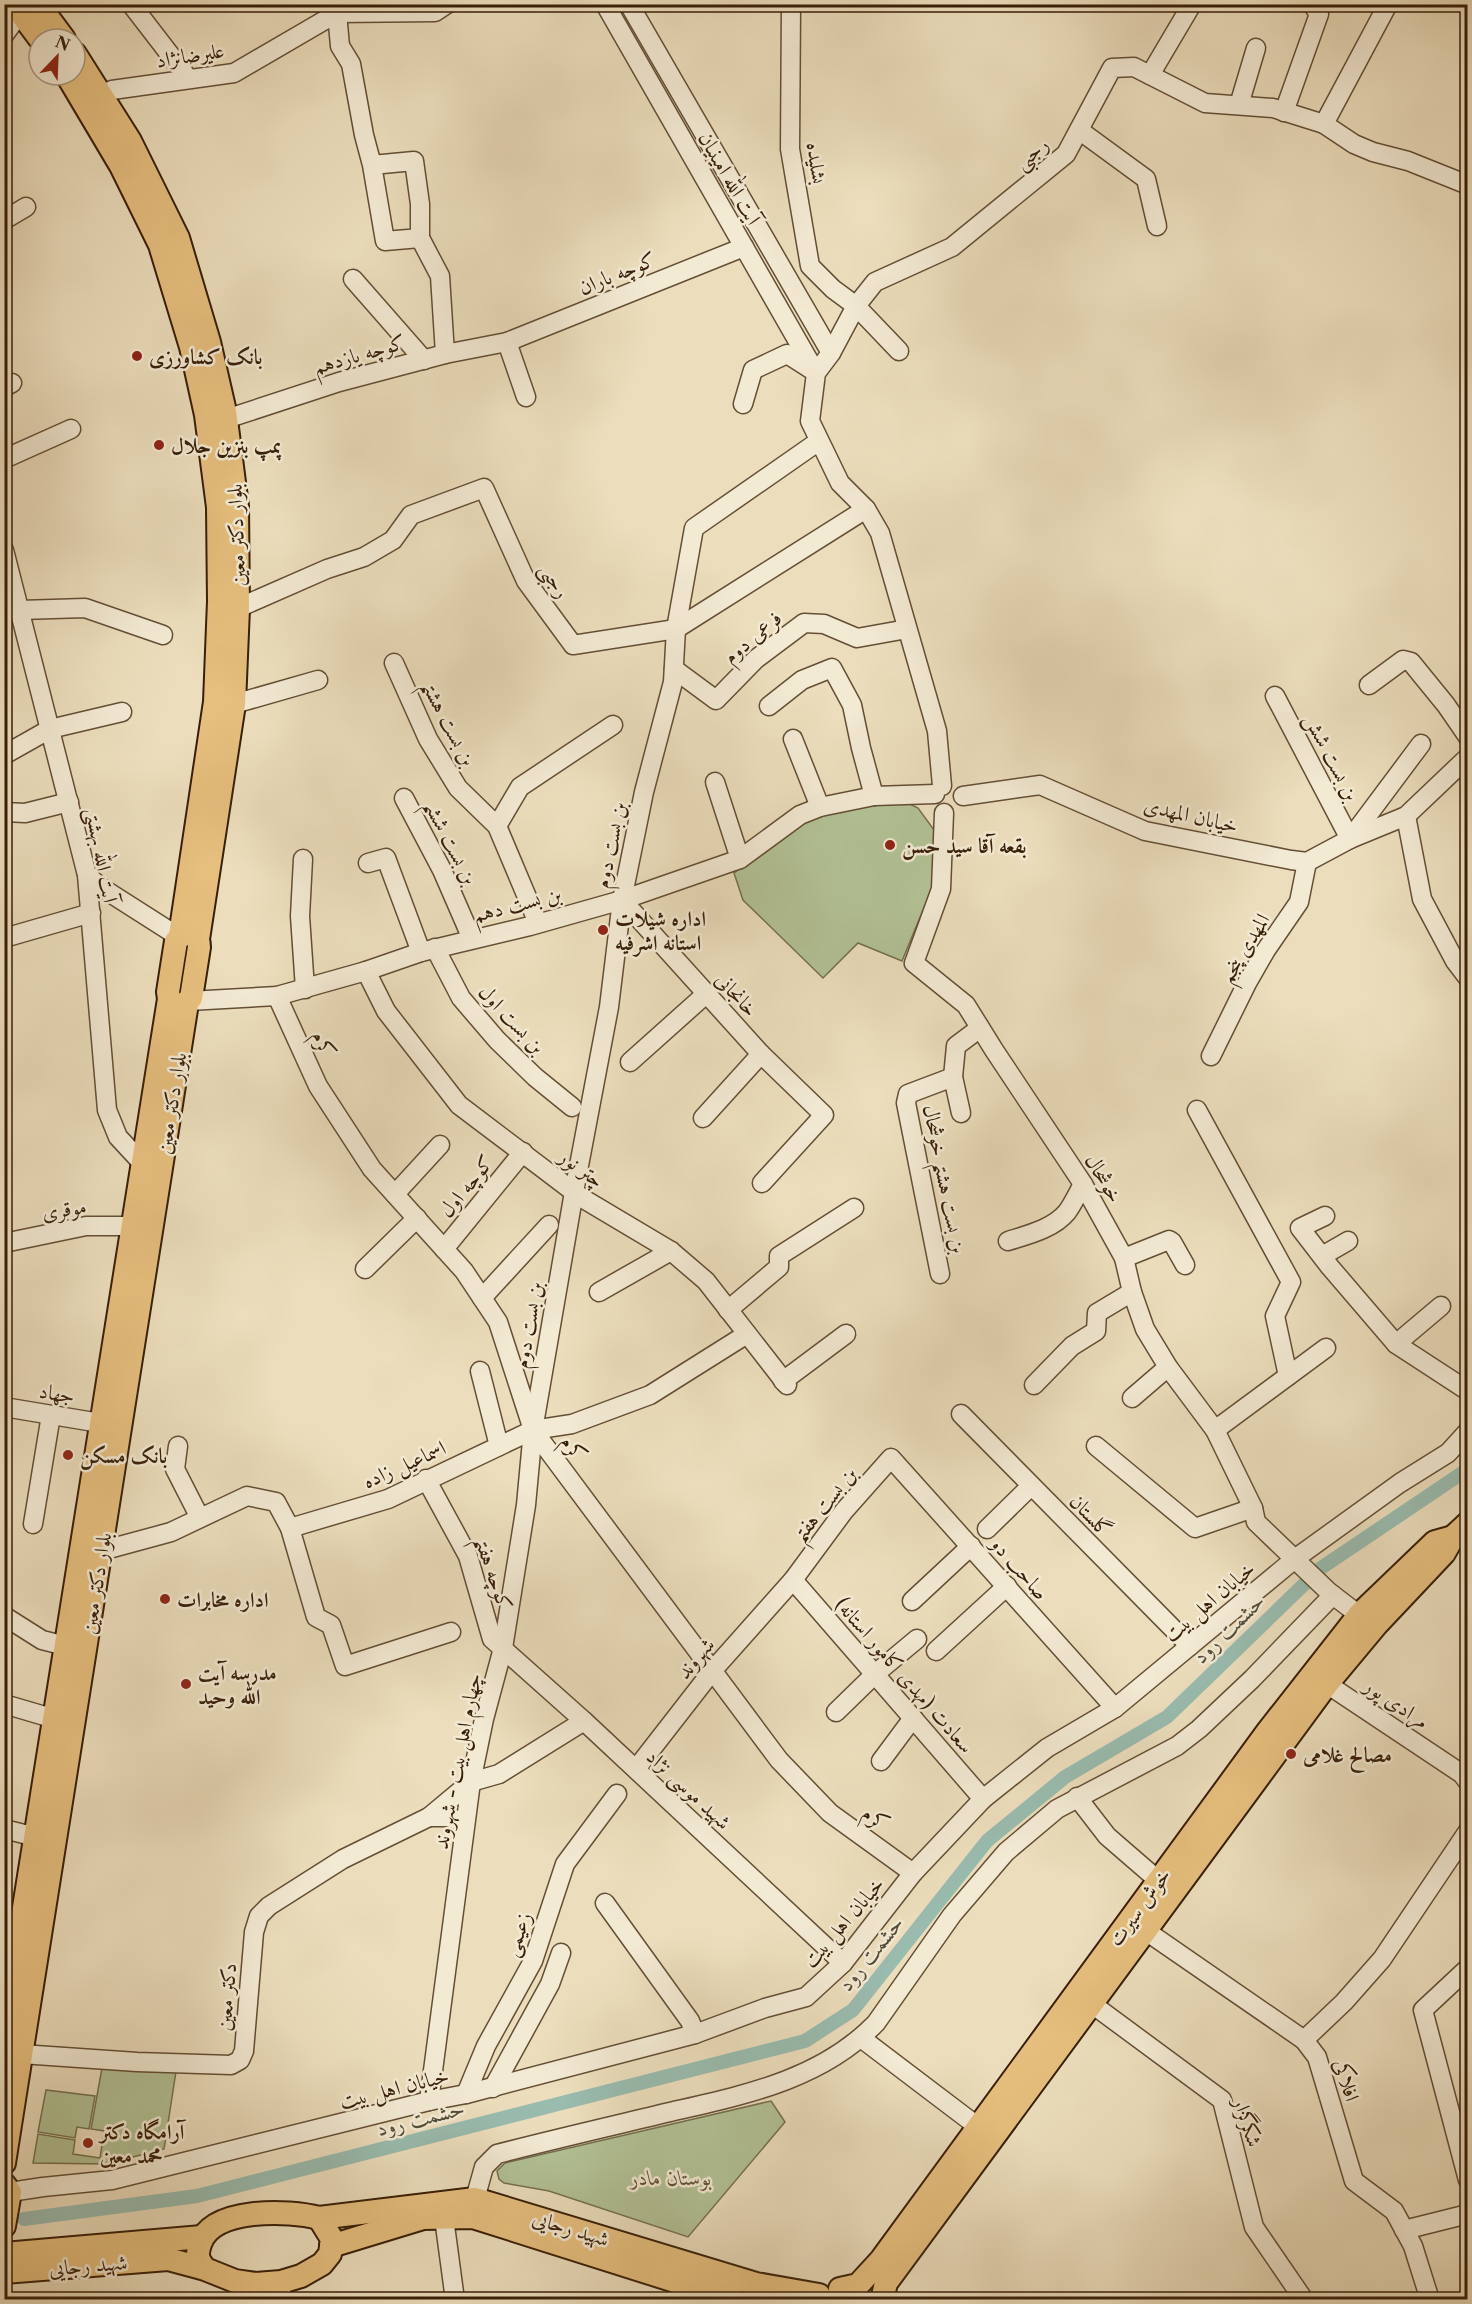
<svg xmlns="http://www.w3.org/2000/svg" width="1472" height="2304" viewBox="0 0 1472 2304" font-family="'Libre Caslon Text',Amiri,serif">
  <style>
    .green { fill: #b2c296; stroke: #74704f; stroke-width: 1.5 }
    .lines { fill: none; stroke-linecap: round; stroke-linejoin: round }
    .canal { stroke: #99bcaf; stroke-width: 14 }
    .minor-casing { stroke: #644e35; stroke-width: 21 }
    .major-casing { stroke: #371e08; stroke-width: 26 }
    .minor { stroke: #f3ead4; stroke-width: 18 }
    .major { stroke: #e6bf7e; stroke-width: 22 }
    .poi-dot { fill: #8f2418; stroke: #f3ead4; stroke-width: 2 }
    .labels { text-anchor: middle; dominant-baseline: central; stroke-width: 5; stroke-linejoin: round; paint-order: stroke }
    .street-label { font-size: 21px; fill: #371e08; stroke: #f3ead4 }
    .poi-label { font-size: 21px; font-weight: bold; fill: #371e08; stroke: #f3ead4; text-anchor: start }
    .park-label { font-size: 21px; font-style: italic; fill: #5c4f33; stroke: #f3ead4 }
    .water-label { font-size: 22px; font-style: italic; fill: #544d3a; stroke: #f3ead4 }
  </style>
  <rect width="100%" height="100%" fill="#ecdebd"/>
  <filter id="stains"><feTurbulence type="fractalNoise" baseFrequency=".00333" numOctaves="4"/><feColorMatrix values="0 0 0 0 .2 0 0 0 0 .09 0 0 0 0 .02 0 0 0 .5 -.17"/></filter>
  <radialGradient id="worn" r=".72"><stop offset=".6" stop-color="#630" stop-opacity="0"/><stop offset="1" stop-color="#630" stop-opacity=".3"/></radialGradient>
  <g class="green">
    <path d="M898,798L918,808L937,834L935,881L902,961L858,943L823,978L743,900L734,873L801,823L835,807Z"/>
    <path d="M177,2065L164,2149L106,2164L33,2163L38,2134L75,2140L73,2154L100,2158L104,2131L91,2129L102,2068Z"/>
    <path d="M46,2090L95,2096L89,2129L77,2127L75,2138L38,2132Z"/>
    <path d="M771,2101L785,2122L688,2237L549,2191L504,2183L499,2179L497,2171L505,2163Z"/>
  </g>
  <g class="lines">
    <path class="canal" d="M24,2219L197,2196L805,2041L853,2010L987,1841L1065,1777L1167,1717L1321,1568L1468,1469"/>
    <defs>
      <g id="minor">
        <path d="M131,4L188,78"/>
        <path d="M605,4L816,373"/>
        <path d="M629,4L831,353"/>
        <path d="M791,4L790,149L810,266L833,289L856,306L899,351"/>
        <path d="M337,13L340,46L351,64L364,135L372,165L385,241L420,238V204L414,161L372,165"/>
        <path d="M4,35L21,12"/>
        <path d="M1150,75L1192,4"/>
        <path d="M102,94L112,90L234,73L337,13L435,12L447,4"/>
        <path d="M1239,105L1256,48"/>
        <path d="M1284,112L1319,14L1312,4"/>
        <path d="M1324,124L1388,4"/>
        <path d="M1079,130L1146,179L1157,226"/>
        <path d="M4,220L26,207"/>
        <path d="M420,238L440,276L445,354"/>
        <path d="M353,279L424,360"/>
        <path d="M507,342L526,397"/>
        <path d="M4,387L12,383"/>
        <path d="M743,404L753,370L787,354L812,370"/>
        <path d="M226,419L339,382L445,354L507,342L744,247"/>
        <path d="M4,459L71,429"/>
        <path d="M4,550L87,875L107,1110L118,1137L143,1164"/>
        <path d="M238,608L327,569L364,557L393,540L411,515L484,488L526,581L573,645L676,629L866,509"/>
        <path d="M20,610L85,608L163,635"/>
        <path d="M394,663L428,739L458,788L497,826L538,923"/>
        <path d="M674,669L716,700L756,659L804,623L824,624L857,638L907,629"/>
        <path d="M1369,685L1403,660L1411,662L1446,705L1468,737"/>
        <path d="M1275,696L1350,839L1421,744"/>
        <path d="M234,704L318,680"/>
        <path d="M769,706L802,680L832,668L852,705L861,748L874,796"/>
        <path d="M793,739L820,807"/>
        <path d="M4,755L50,729L122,712"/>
        <path d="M715,782L740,859"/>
        <path d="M942,786L937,731L880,533L866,509L840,483L810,421L816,373L831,353L856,306L875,282L952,247L1066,154L1112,68L1134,67L1205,103L1273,108L1324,124L1354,144L1373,152L1408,161L1468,185"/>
        <path d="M963,796L1040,785L1145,831L1291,860L1307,862L1350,839L1406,816L1468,757"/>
        <path d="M404,798L442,870L472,939"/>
        <path d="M4,812L25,813L69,802"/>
        <path d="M944,813L941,889L914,963L966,1005L994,1050L1083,1184L1124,1258L1132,1292L1145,1329L1168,1367L1215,1430L1253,1508L1256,1522L1329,1592L1359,1615"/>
        <path d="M1406,816L1422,899L1455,961L1468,978"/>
        <path d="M497,826L520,787L613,725"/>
        <path d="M303,859L300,916L305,989"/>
        <path d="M368,863L386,858L421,952"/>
        <path d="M87,875L99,886L179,937"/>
        <path d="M622,900L761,1054L824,1115L762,1183"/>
        <path d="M4,938L91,913"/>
        <path d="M435,948L461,998L497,1040L535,1077L572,1107"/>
        <path d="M366,971L386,1011L459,1105L582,1198L671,1251L706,1281L787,1385"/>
        <path d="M277,996L318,1086L372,1169L464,1271L498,1322L533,1430L779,1760L830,1813L913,1873"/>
        <path d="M189,1001L277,996L366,971L421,952L530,926L622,900L740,859L800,815L820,807L874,796L935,794"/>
        <path d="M1211,1056L1247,983L1266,950L1299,902L1307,862"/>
        <path d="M630,1062L706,994"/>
        <path d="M953,1077L961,1113"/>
        <path d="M1197,1110L1291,1282L1275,1316L1288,1376"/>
        <path d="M703,1118L761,1054"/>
        <path d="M395,1194L440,1145"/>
        <path d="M1325,1216L1300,1228L1330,1267L1396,1344L1468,1391"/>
        <path d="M1008,1241C1027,1235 1053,1229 1067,1212C1073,1204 1078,1193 1083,1184"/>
        <path d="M4,1243L86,1226H132"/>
        <path d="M444,1249L523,1152"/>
        <path d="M1322,1256L1348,1241"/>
        <path d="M1124,1258L1169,1240L1172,1242L1185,1265"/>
        <path d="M365,1269L417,1218"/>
        <path d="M940,1274L906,1103L908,1094L953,1077L956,1046L980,1028"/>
        <path d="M599,1292L671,1251"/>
        <path d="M482,1298L549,1225"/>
        <path d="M728,1310L779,1267V1256L854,1208"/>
        <path d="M1396,1344L1441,1306"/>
        <path d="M480,1371L499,1446"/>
        <path d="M783,1381L846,1334"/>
        <path d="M1034,1385L1072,1346L1096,1331L1097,1313L1132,1292"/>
        <path d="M1132,1398L1168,1367"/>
        <path d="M4,1407L112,1425"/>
        <path d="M961,1414L1190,1646"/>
        <path d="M1215,1430L1326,1348"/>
        <path d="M178,1446L175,1469L200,1518"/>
        <path d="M1096,1446L1195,1528L1253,1508"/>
        <path d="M426,1479L468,1556L492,1639L584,1721L843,1963"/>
        <path d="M33,1524L51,1415"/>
        <path d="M290,1528L388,1499L533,1430L572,1424L650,1395L747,1334"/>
        <path d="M987,1529L1031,1486"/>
        <path d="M101,1551L171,1532L247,1496L276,1502L290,1528L316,1617L331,1625L345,1666L451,1632"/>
        <path d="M793,1580L983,1799"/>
        <path d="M912,1601L971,1546"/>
        <path d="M4,1616L42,1640L66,1646"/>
        <path d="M936,1651L1007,1586"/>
        <path d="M1327,1684L1462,1774L1468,1782"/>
        <path d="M4,1704L55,1719"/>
        <path d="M836,1712L875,1674L917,1639"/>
        <path d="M881,1761L913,1718"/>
        <path d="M636,1769L713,1670L793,1580L844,1511L891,1458L1115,1708"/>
        <path d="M1077,1797L1107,1836L1159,1881"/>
        <path d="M465,1823L448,1817H429L471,1782L499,1774L584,1721"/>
        <path d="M4,1829L36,1837"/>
        <path d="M605,1903L690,2021L695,2034"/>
        <path d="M1146,1931L1304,2040L1317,2057L1354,2181L1394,2211L1413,2246L1430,2300"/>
        <path d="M1468,1968L1423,2010L1468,2180"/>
        <path d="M1092,2004L1222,2100L1254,2227L1304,2300"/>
        <path d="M861,2038L977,2126"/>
        <path d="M1304,2040L1344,2002L1382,1959L1468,1831"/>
        <path d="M21,2054L137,2062L231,2065L240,2060L244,2051L254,1932L259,1916L269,1906L343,1859L429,1817"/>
        <path d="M493,2088L550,1984L561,1953"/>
        <path d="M466,2094L486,2046L533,1961L565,1864L617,1794"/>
        <path d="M429,2101L471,1782L484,1719L503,1648L526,1505L533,1430L574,1192L609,1007L622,900L644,792L673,682L676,629L694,528L819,441"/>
        <path d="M10,2192L43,2187L112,2180L429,2101L466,2094L695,2034L765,2008L806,1997L843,1963L913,1873L983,1799L1047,1748L1115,1708L1296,1558L1400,1483L1448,1453L1468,1431"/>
        <path d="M475,2199L484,2167L497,2154C555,2139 612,2126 670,2112C744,2095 821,2080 876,2023L952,1915L1006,1852L1057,1809L1177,1746L1199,1729L1252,1679L1333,1595"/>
        <path d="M444,2218L455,2300"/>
        <path d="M1404,2230L1468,2214"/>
        <path d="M281,2300V2282"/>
      </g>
      <g id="major">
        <path d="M14,4L40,39"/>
        <path d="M38,4L64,39"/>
        <path d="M75,54L130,141L178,238L209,342L225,412L237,506L238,608L234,704L198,939"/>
        <path d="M67,75L121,166L160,245L191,347L206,415L218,507L219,601L215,702L180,936"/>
        <path d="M4,2033L169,999L168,992L176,941L184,933C193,932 199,937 199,947L191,998L183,1005L175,1004L169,999"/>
        <path d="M4,2163L187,1003"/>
        <path d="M4,2184L10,2192L4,2226"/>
        <path d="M319,2218L475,2199L756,2284L819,2295"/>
        <path d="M331,2246L423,2218L473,2217L735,2300"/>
        <path d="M4,2254L202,2237"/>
        <path d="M4,2272L168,2259L205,2269L235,2281L256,2284L281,2282L301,2276L322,2264L330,2254L332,2239L319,2218C289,2210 212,2207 200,2244C196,2256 198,2260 205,2269"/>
        <path d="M840,2289L858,2285L881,2260L1268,1731L1359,1615L1435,1542L1453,1537"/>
        <path d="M882,2300L886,2283L1327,1684L1377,1624L1444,1553L1453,1537L1468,1523"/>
      </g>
    </defs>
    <use href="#minor" class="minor-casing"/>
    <use href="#major" class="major-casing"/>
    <use href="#minor" class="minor"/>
    <use href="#major" class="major"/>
  </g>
  <g class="poi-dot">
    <circle cx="137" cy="356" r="6"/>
    <circle cx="159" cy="445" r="6"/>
    <circle cx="890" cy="845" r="6"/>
    <circle cx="603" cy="930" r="6"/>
    <circle cx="68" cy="1455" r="6"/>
    <circle cx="165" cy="1599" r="6"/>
    <circle cx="186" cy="1684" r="6"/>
    <circle cx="1291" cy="1754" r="6"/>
    <circle cx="88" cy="2143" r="6"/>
  </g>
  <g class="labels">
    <g class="street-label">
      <text transform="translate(190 55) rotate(-9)">علیرضانژاد</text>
      <text transform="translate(1031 153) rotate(-41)">رجبی</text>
      <text transform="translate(817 163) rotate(82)">بشلیده</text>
      <text transform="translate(730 178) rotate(60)">آیت الله امینیان</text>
      <text transform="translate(617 273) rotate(-22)">کوچه باران</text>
      <text transform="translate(359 354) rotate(-16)">کوچه یازدهم</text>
      <text transform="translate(236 535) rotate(-92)">بلوار دکتر معین</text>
      <text transform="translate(555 580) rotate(57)">رجبی</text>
      <text transform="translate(752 637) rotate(-40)">فرعی دوم</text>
      <text transform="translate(449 723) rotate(63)">بن بست هشتم</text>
      <text transform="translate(1332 757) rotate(63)">بن بست شش</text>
      <text transform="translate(1191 815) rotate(13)">خيابان المهدی</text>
      <text transform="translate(451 842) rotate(63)">بن بست ششم</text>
      <text transform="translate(610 845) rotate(-78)">بن بست دوم</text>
      <text transform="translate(102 855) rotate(79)">آیت الله بهشتی</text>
      <text transform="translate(517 904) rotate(-14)">بن بست دهم</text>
      <text transform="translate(1244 948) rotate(-59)">المهدی پنجم</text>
      <text transform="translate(737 994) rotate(47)">خانجانی</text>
      <text transform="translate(512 1019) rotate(47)">بن بست اول</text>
      <text transform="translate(324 1044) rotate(65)">کرم</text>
      <text transform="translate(171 1103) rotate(-81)">بلوار دکتر معین</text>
      <text transform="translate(582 1168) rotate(36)">چتر نور</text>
      <text transform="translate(1104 1178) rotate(59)">خوشحال</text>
      <text transform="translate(945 1179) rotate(79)">بن بست هشتم خوشحال</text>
      <text transform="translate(466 1186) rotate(-51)">کوچه اول</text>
      <text transform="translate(64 1209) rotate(-9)">موقری</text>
      <text transform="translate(528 1325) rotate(-80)">بن بست دوم</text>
      <text transform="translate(57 1393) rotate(9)">جهاد</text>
      <text transform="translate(574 1448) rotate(53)">کرم</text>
      <text transform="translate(404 1464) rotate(-24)">اسماعیل زاده</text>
      <text transform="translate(824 1504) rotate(-51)">بن بست هفتم</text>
      <text transform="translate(1091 1515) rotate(46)">گلستان</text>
      <text transform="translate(1020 1568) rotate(49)">صاحب دو</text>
      <text transform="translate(494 1573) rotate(71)">کوچه هفتم</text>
      <text transform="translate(96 1583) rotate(-81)">بلوار دکتر معین</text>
      <text transform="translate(1209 1601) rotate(-40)">خیابان اهل بیت</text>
      <text transform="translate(695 1658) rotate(-50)">شهروند</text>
      <text transform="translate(905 1675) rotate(49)">سعادت (مهدی کامور استانه)</text>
      <text transform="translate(1397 1703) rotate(34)">مرادی پور</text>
      <text transform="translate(457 1761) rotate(-79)">چهارم اهل بیت - شهروند</text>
      <text transform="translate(689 1789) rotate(43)">شهید موسی نژاد</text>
      <text transform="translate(876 1818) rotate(36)">کرم</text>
      <text transform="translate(1139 1907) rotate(-54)">خوش سیرت</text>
      <text transform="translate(843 1922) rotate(-49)">خیابان اهل بیت</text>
      <text transform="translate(517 1934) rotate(-70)">زعیمی</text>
      <text transform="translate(226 1997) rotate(-85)">دکتر معین</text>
      <text transform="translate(1347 2080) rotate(73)">افلاکی</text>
      <text transform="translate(394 2088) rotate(-14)">خیابان اهل بیت</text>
      <text transform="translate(1248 2122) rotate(72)">شکرگزار</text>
      <text transform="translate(571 2228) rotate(17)">شهید رجایی</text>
      <text transform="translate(88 2265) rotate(-5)">شهید رجایی</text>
    </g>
    <g class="poi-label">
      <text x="149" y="356">بانک کشاورزی</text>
      <text x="171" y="445">پمپ بنزین جلال</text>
      <text x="902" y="845">بقعه آقا سید حسن</text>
      <text x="615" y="918">اداره شیلات<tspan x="615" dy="24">استانه اشرفیه</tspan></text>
      <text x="80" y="1455">بانک مسکن</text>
      <text x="177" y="1599">اداره مخابرات</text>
      <text x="198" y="1672">مدرسه آیت<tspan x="198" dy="24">الله وحید</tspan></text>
      <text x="1303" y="1754">مصالح غلامی</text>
      <text x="100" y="2131">آرامگاه دکتر<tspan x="100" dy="24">محمد معین</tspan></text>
    </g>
    <g class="park-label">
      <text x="671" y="2177">بوستان مادر</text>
    </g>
    <g class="water-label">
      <text transform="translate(1229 1628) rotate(-44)">حشمت رود</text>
      <text transform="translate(871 1953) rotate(-51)">حشمت رود</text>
      <text transform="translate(421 2118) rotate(-14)">حشمت رود</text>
    </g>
  </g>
  <rect width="1472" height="2304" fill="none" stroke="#ecdebd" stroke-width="24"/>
  <rect x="6" y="6" width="1460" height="2292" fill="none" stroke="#371e08" stroke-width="3"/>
  <rect x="12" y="12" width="1448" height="2280" fill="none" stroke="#371e08" stroke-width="1.5"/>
  <g transform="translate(57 57) rotate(23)"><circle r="28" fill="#f3ead4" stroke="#a89882" stroke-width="1.5"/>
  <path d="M0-4.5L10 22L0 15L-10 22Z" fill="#8f2418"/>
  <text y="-9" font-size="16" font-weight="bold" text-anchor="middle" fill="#371e08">N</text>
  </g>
  <rect width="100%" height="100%" filter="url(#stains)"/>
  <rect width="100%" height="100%" fill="url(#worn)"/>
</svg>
